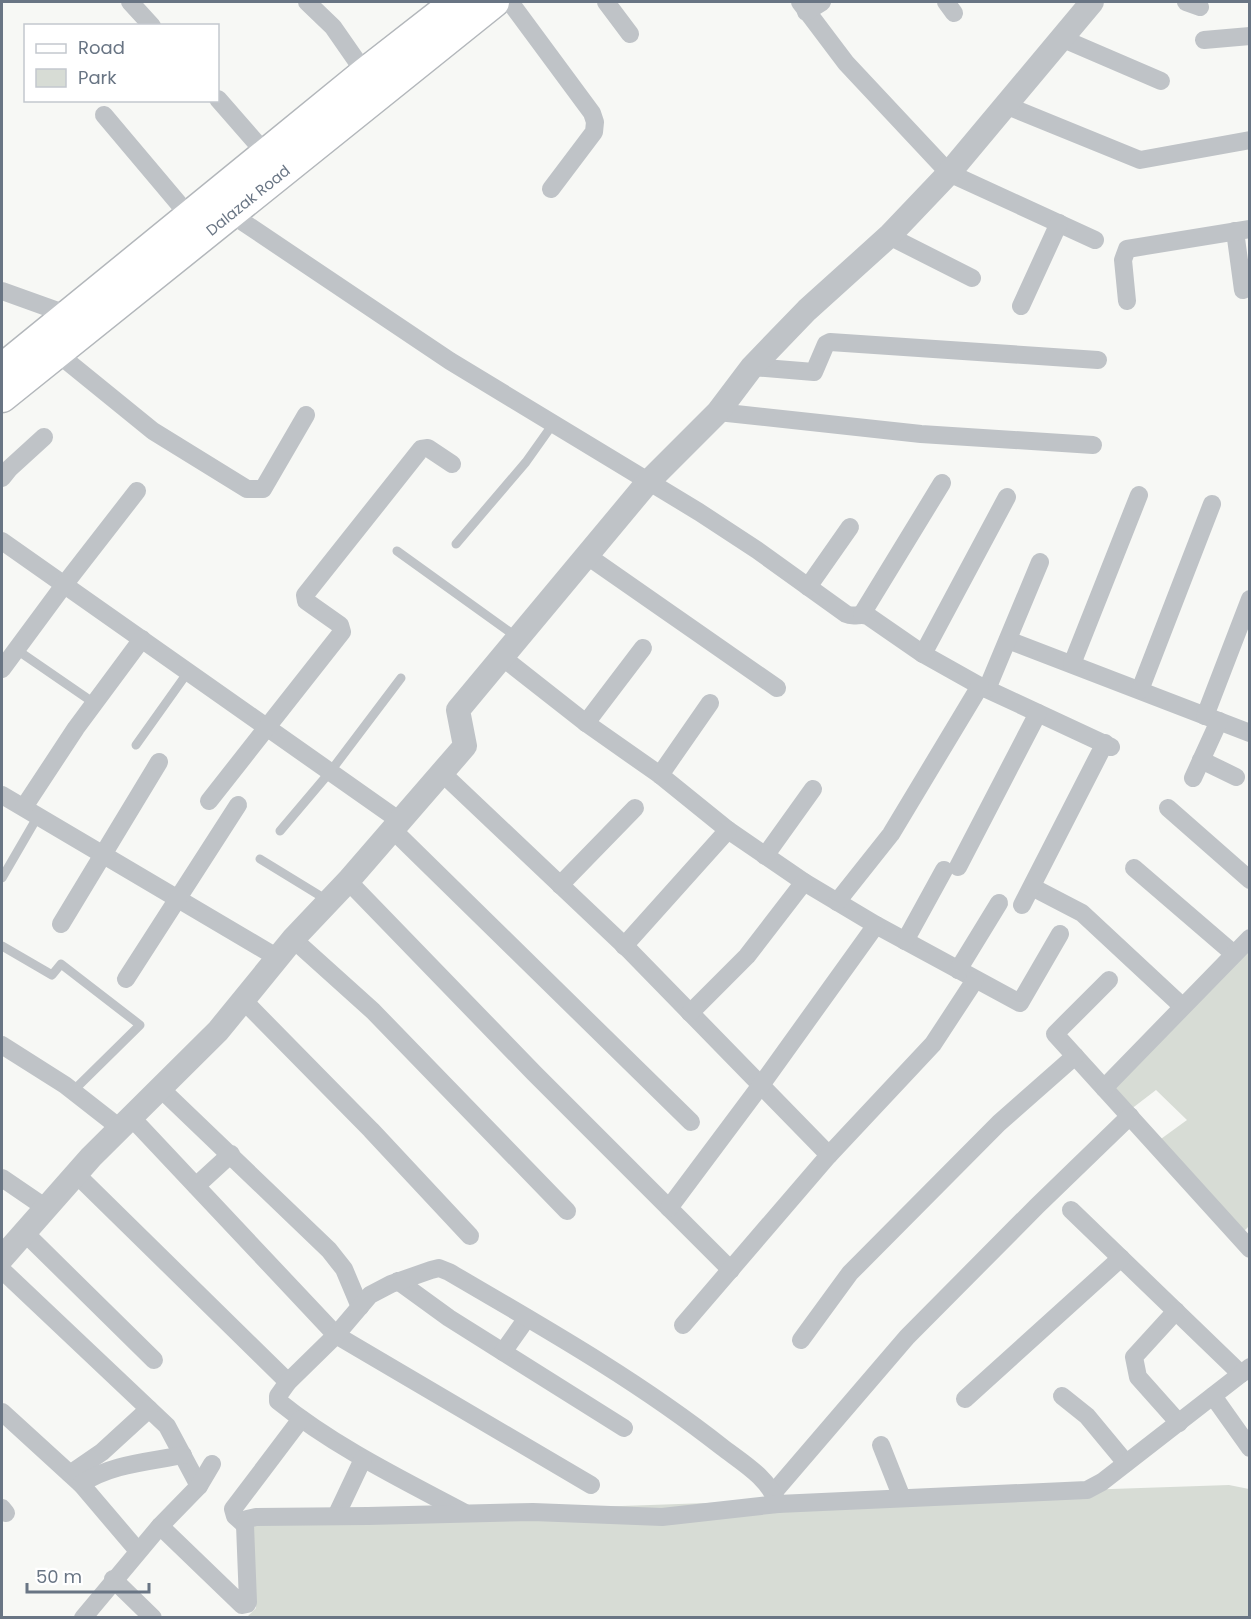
<svg xmlns="http://www.w3.org/2000/svg" width="1251" height="1619" viewBox="0 0 1251 1619" font-family="Poppins,sans-serif">
  <style>
    .green { fill: #d7dcd5 }
    .lines { fill: none; stroke-linecap: round; stroke-linejoin: round }
    .primary-casing { stroke: #b3b7bb; stroke-width: 33 }
    .service { stroke: #bfc3c7; stroke-width: 9 }
    .minor { stroke: #bfc3c7; stroke-width: 18 }
    .tertiary { stroke: #bfc3c7; stroke-width: 24 }
    .primary { stroke: #fff; stroke-width: 30 }
    .labels { text-anchor: middle; dominant-baseline: central; stroke-width: 6; stroke-linejoin: round; paint-order: stroke }
    .street-label { font-size: 15px; fill: #697584; stroke: #fff }
  </style>
  <rect width="100%" height="100%" fill="#f7f8f5"/>
  <g class="green">
    <path d="M1249,937V1226L1238,1237L1154,1144L1187,1120L1156,1090L1126,1113L1105,1085Z"/>
    <path d="M1229,1485L1249,1489V1617H247L256,1608L247,1519Z"/>
  </g>
  <g class="lines">
    <defs>
      <g id="primary">
        <path d="M2,369L365,73L456,2"/>
        <path id="s1" d="M2,397L494,2"/>
      </g>
    </defs>
    <use href="#primary" class="primary-casing"/>
    <g class="service">
      <path d="M456,544L526,462L553,424"/>
      <path d="M397,551L518,638"/>
      <path d="M17,650L94,703"/>
      <path d="M136,745L188,672"/>
      <path d="M280,831L330,772L401,678"/>
      <path d="M260,859L327,900"/>
      <path d="M2,878L38,816"/>
      <path d="M2,946L52,975L61,964L140,1025L73,1091"/>
    </g>
    <g class="minor">
      <path d="M130,2L152,26"/>
      <path d="M307,2L333,27L365,73"/>
      <path d="M510,2L592,113L595,122L594,132L551,189"/>
      <path d="M606,2L630,34"/>
      <path d="M800,2L846,63L949,173L1095,240"/>
      <path d="M946,2L954,13"/>
      <path d="M1186,2L1200,7"/>
      <path d="M806,12L822,2"/>
      <path d="M1061,38L1161,81"/>
      <path d="M1204,40L1250,36"/>
      <path d="M218,99L266,154"/>
      <path d="M1005,105L1140,160L1250,140"/>
      <path d="M104,115L190,217"/>
      <path d="M231,214L450,361L699,512L757,550L846,614C854,618 860,613 868,616L923,654L980,686L1111,747"/>
      <path d="M1235,231L1243,290"/>
      <path d="M889,236L972,278"/>
      <path d="M2,291L69,315"/>
      <path d="M1127,301L1123,260L1127,249L1250,229"/>
      <path d="M1021,306L1059,223"/>
      <path d="M57,353L153,431L247,489H263L306,415"/>
      <path d="M752,367L814,372L826,344L830,342L1098,360"/>
      <path d="M718,412L921,434L1093,445"/>
      <path d="M2,478L10,468L44,437"/>
      <path d="M2,541L400,821"/>
      <path d="M586,555L777,688"/>
      <path d="M808,587L850,527"/>
      <path d="M862,614L942,483"/>
      <path d="M1008,640L1250,733"/>
      <path d="M923,654L1007,497"/>
      <path d="M502,657L586,723L660,775L728,830L804,882L876,925L1020,1003L1060,934"/>
      <path d="M1072,664L1139,495"/>
      <path d="M2,669L64,585L137,491"/>
      <path d="M987,689L1040,562"/>
      <path d="M1140,690L1212,504"/>
      <path d="M1205,716L1250,599"/>
      <path d="M586,723L643,648"/>
      <path d="M1201,760L1236,777"/>
      <path d="M441,772L629,950L829,1155"/>
      <path d="M660,775L710,703"/>
      <path d="M1193,778L1219,721"/>
      <path d="M2,795L278,958"/>
      <path d="M209,801L342,632L340,625L306,601L305,595L421,449L428,448L452,464"/>
      <path d="M24,807L76,728L142,639"/>
      <path d="M1168,808L1250,880"/>
      <path d="M393,830L691,1122"/>
      <path d="M765,856L813,789"/>
      <path d="M958,867L1038,713"/>
      <path d="M1134,868L1234,954"/>
      <path d="M348,881L534,1073L731,1270"/>
      <path d="M560,885L635,808"/>
      <path d="M1032,887L1082,913L1182,1006"/>
      <path d="M837,902L891,834L980,686"/>
      <path d="M1022,905L1105,743"/>
      <path d="M61,924L159,762"/>
      <path d="M293,939L373,1011L567,1211"/>
      <path d="M905,941L944,870"/>
      <path d="M624,946L728,830"/>
      <path d="M958,970L999,903"/>
      <path d="M126,979L238,805"/>
      <path d="M1109,980L1055,1034L1250,1249"/>
      <path d="M243,1000L371,1130L470,1236"/>
      <path d="M690,1013L747,956L804,882"/>
      <path d="M2,1045L65,1085L120,1128"/>
      <path d="M160,1088L329,1250L344,1269L360,1307"/>
      <path d="M1104,1088L1250,938"/>
      <path d="M131,1117L336,1335L591,1485"/>
      <path d="M76,1174L288,1382"/>
      <path d="M2,1178L46,1208"/>
      <path d="M196,1186L231,1154"/>
      <path d="M669,1208L761,1085L876,925"/>
      <path d="M1071,1210L1241,1374"/>
      <path d="M24,1232L154,1360"/>
      <path d="M2,1270L167,1426L199,1486"/>
      <path d="M398,1281L449,1318L624,1428"/>
      <path d="M1176,1311L1134,1357L1138,1377L1179,1423"/>
      <path d="M683,1325L829,1155L933,1044L975,980"/>
      <path d="M801,1340L850,1273L999,1123L1075,1056"/>
      <path d="M503,1352L527,1318"/>
      <path d="M1062,1396L1087,1416L1126,1463"/>
      <path d="M1213,1396L1250,1448"/>
      <path d="M965,1399L1121,1258"/>
      <path d="M2,1412L81,1484L138,1551"/>
      <path d="M881,1445L902,1498"/>
      <path d="M70,1474L102,1452L149,1409"/>
      <path d="M81,1484C111,1464 148,1462 183,1455"/>
      <path d="M774,1492L907,1337L1037,1206L1130,1116"/>
      <path d="M2,1508L6,1513"/>
      <path d="M465,1513C401,1479 335,1447 278,1401V1396L288,1382L336,1335L370,1295L391,1284L431,1270L439,1268L449,1272C543,1327 637,1380 722,1447C743,1463 769,1478 778,1504"/>
      <path d="M336,1516L363,1459"/>
      <path d="M245,1525L235,1516L233,1509L301,1419"/>
      <path d="M160,1526L242,1605L247,1604L248,1602L245,1525L247,1519L256,1517L368,1516L533,1512L662,1517L778,1504L1087,1490L1102,1482L1250,1367"/>
      <path d="M113,1579L153,1618"/>
      <path d="M83,1618L160,1526L199,1486L212,1464"/>
    </g>
    <path class="tertiary" d="M2,1258L91,1157L218,1031L293,939L348,881L465,746L458,710L648,482L718,412L752,367L807,310L889,236L949,173L1092,2"/>
    <use href="#primary" class="primary"/>
  </g>
  <g class="labels">
    <g class="street-label">
      <text stroke="none"><textPath href="#s1" startOffset="315">Dalazak Road</textPath></text>
    </g>
  </g>
  <rect width="1251" height="1619" fill="none" stroke="#697584" stroke-width="6"/>
  <rect x="24" y="24" width="195" height="78" fill="#ffffff" stroke="#c3c8ce" stroke-width="1.5"/>
  <rect x="36" y="44" width="30" height="9" fill="#ffffff" stroke="#c3c8ce" stroke-width="1.5"/>
  <text x="78" y="54" font-size="18" fill="#697584">Road</text>
  <rect x="36" y="69" width="30" height="18" fill="#d7dcd5" stroke="#c3c8ce" stroke-width="1.5"/>
  <text x="78" y="84" font-size="18" fill="#697584">Park</text>
  <path d="M27 1583v9h122v-9" fill="none" stroke="#697584" stroke-width="3"/>
  <text x="36" y="1583" font-size="18" fill="#697584" stroke="#ffffff" stroke-width="4.5" paint-order="stroke">50 m</text>
</svg>
